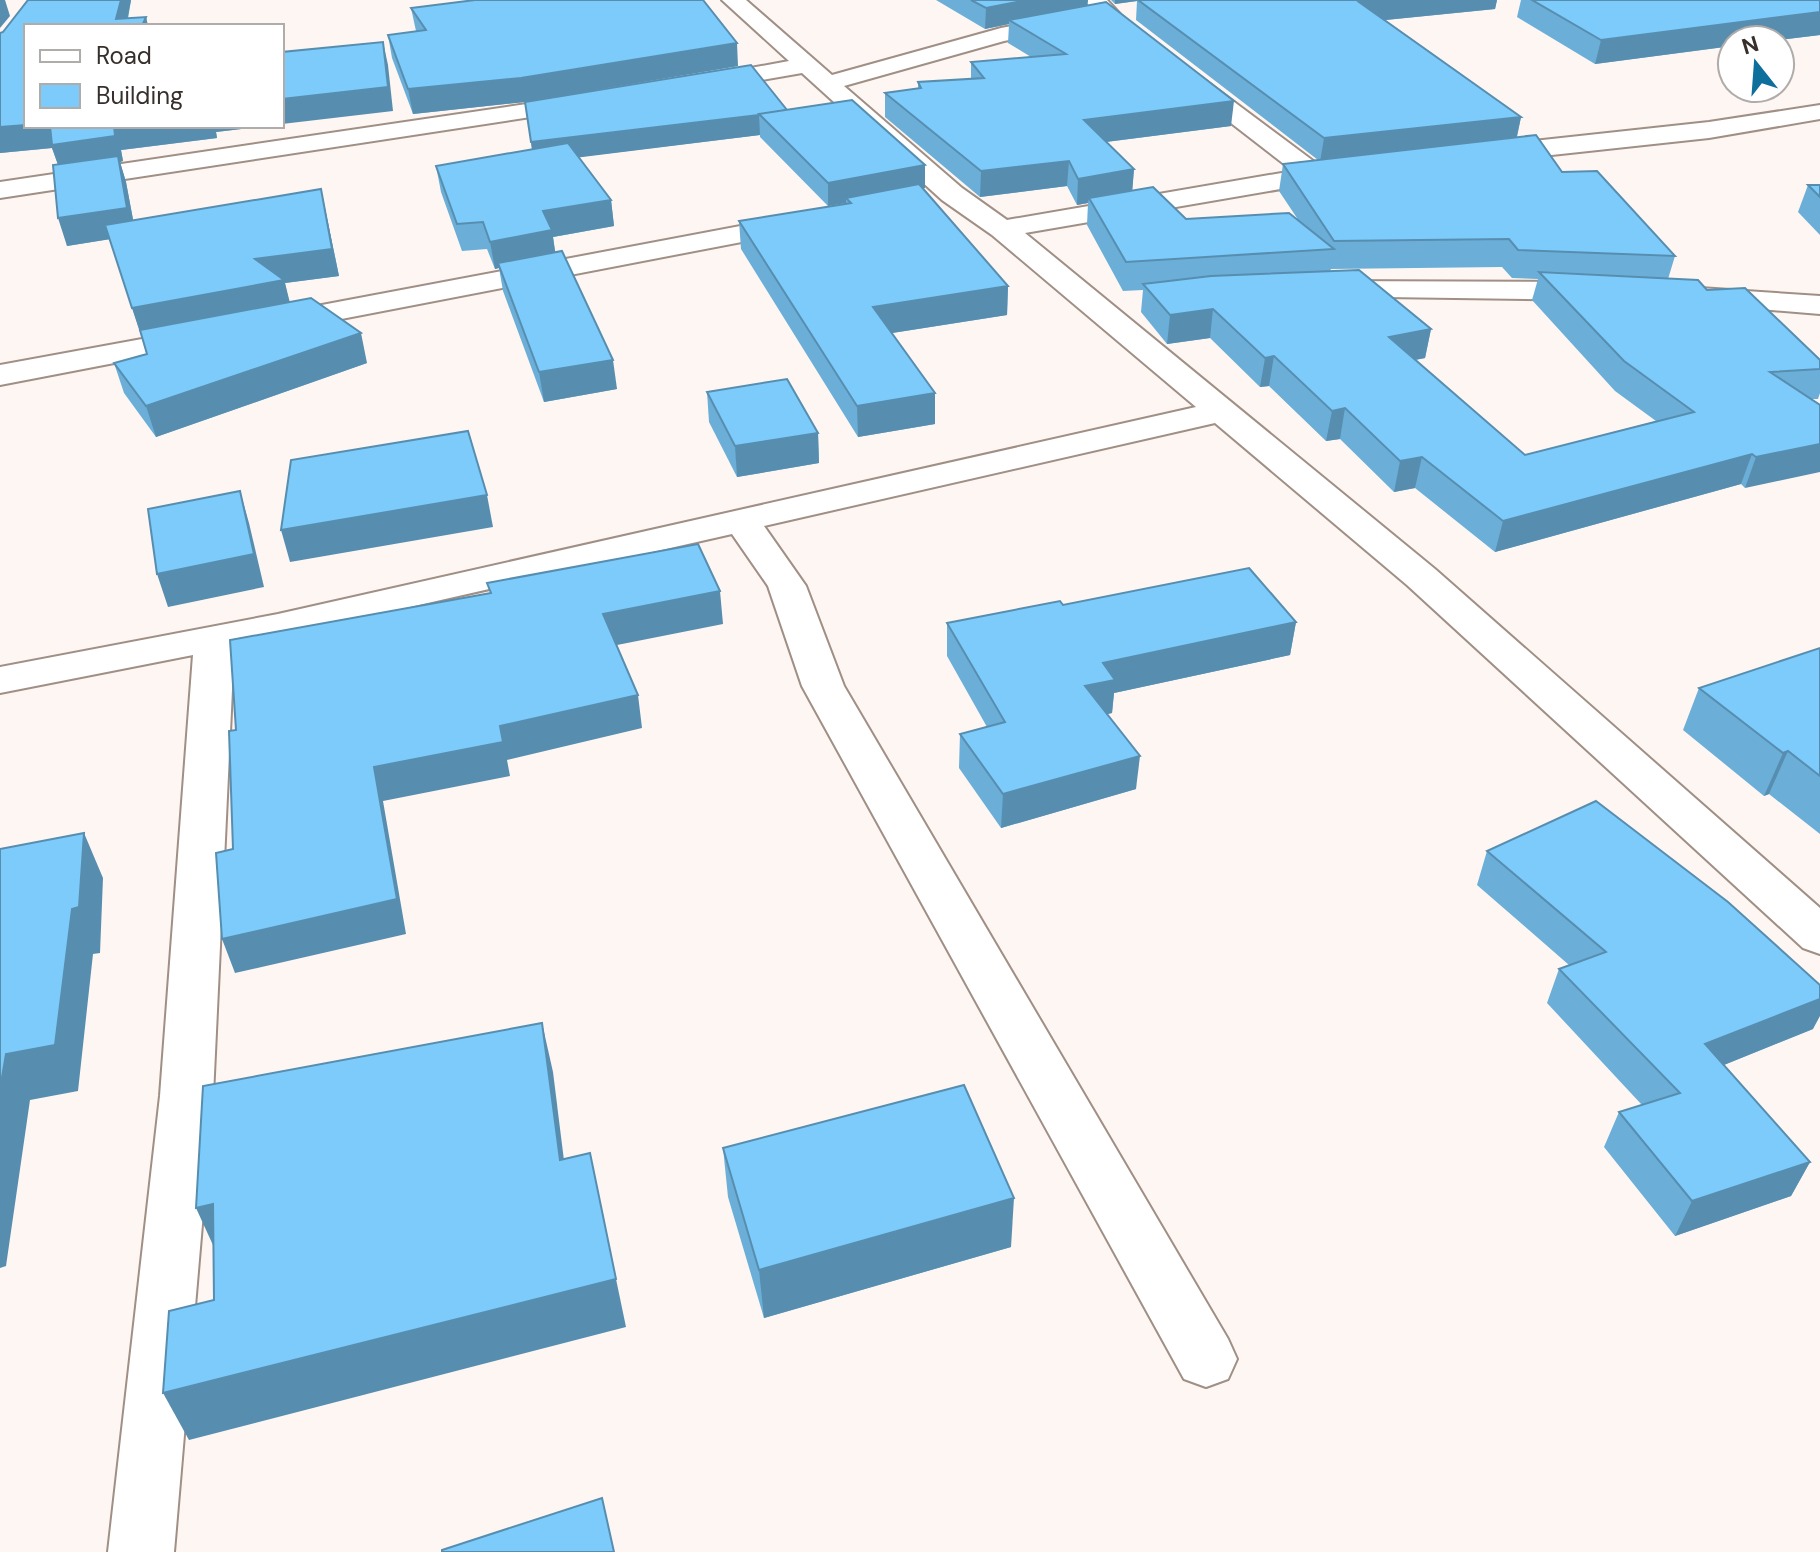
<svg xmlns="http://www.w3.org/2000/svg" width="1820" height="1552" viewBox="0 0 1820 1552" font-family="'DM Sans',sans-serif">
  <style>
    .lines { fill: none; stroke-linecap: round; stroke-linejoin: round }
    .street-casing { stroke: #a08f85; stroke-width: 4 }
    .street { fill: #fff; fill-rule: evenodd }
    .wall { fill: #6bafd8; fill-rule: evenodd }
    .shaded-wall { fill: #578eb0 }
    .building { fill: #7ccbfb; stroke: #578eb0; stroke-width: 2 }
  </style>
  <rect width="100%" height="100%" fill="#fef6f2"/>
  <g class="lines">
    <defs>
      <g id="street">
        <path d="M722,0H746L832,75L1001,28L1093,10L1084,0H1107L1120,14L1117,19L1004,41L844,86L962,188L1007,220L1293,171L1178,82L1174,77L1186,70L1194,72L1320,166L1348,165L1352,171L1348,177L1339,179L1025,233L1435,569L1820,908V954L1803,948L1407,585L1215,423L764,526L806,586L844,686L1228,1339L1237,1359L1228,1379L1206,1387L1184,1379L802,686L768,586L732,534L234,647L213,1096L174,1552H108L160,1096L193,655L0,693V667L278,614L1196,407L992,235L942,200L802,73L698,91L690,89L686,84L690,79L789,61Z"/>
        <path d="M587,95L599,102L596,107L0,198V182Z"/>
        <path d="M1820,105V119L1709,138L1487,162L1474,154L1487,146L1709,122Z"/>
        <path d="M799,215L809,217L813,223L809,229L274,332L263,330L259,323L263,316L274,314Z"/>
        <path d="M1324,281L1595,282L1606,285L1610,291L1606,297L1595,300L1313,296L1309,290L1313,284Z"/>
        <path d="M1700,288L1820,296V314L1689,303L1685,297L1689,291Z"/>
        <path d="M202,328L213,330L218,337L213,344L0,385V365Z"/>
      </g>
    </defs>
    <use href="#street" class="street-casing"/>
    <use href="#street" class="street"/>
  </g>
  <g class="wall">
    <path d="M28,0H131L128,19L146,17L148,26H26V126H267L216,132L217,138L121,150L123,161L120,162L126,182L133,220L321,189L339,276L285,283L289,302L367,363L156,437L124,393L114,363L147,354L110,239L67,246L58,165L52,148L0,153V33L3,32Z"/>
    <path d="M936,0H1088L1087,5L1231,126L1106,142L1134,169L1132,190L1186,219L1297,218L1279,191L1283,164L1318,160L1136,20L1137,1L1115,4L1111,0H1497L1495,9L1385,20L1521,117L1517,137L1675,256L1668,279L1707,290L1820,360V393L1818,399H1811L1745,488L1741,484L1495,552L1415,488L1394,492L1340,439L1326,441L1269,386L1260,387L1210,338L1167,344L1141,312L1143,290L1123,291L1087,225L1088,203L1077,205L1067,186L980,197L885,117V93L918,88V82L971,79V62L1031,57L1008,43L1009,24L985,29ZM1502,267L1512,278L1538,279L1532,300L1615,391L1656,421L1525,455L1415,360L1425,358L1431,329L1330,271L1331,269Z"/>
    <path d="M1521,0H1820V35L1779,40H1732V46L1595,64L1517,17Z"/>
    <path d="M411,8L738,66L528,101L787,110L925,165V188L922,189L1008,286L1007,315L892,333L935,393V424L858,437L741,249L739,221L846,204V203L828,206L760,137V135L578,157L611,200L614,226L553,237L555,252L617,389L544,402L503,291L499,268L495,269L487,249L462,251L441,192L436,166L532,150L525,102L413,114L392,58L388,35L416,31Z"/>
    <path d="M1808,185H1820V235L1798,212Z"/>
    <path d="M707,392L818,433L819,463L737,477L709,422Z"/>
    <path d="M1063,605L1296,622L1290,655L1114,693L1112,713L1107,714L1136,789L1001,828L959,768L960,734L987,727L947,656V623Z"/>
    <path d="M1820,648V834L1769,794L1764,796L1683,730L1699,688Z"/>
    <path d="M1487,851L1813,1029L1724,1065L1810,1162L1791,1196L1675,1236L1604,1147L1619,1112L1642,1105L1547,1003L1559,969L1569,965L1477,885Z"/>
    <path d="M723,1148L1011,1247L764,1318L728,1197Z"/>
  </g>
  <g class="shaded-wall">
    <path d="M0,0H5L10,16L0,28Z"/>
    <path d="M121,0H131L126,26L116,19Z"/>
    <path d="M1027,0H1088L1087,8L1009,20V24L985,29L986,8Z"/>
    <path d="M1115,0H1137V1L1115,4Z"/>
    <path d="M1383,0H1497L1495,9L1356,23L1359,2Z"/>
    <path d="M1820,12V35L1779,40H1732V46L1595,64L1601,40Z"/>
    <path d="M146,17L148,26H142Z"/>
    <path d="M383,42L388,65L393,111L282,124V99Z"/>
    <path d="M737,43L738,66L525,102L413,114L408,89Z"/>
    <path d="M1234,101L1231,126L1082,145L1084,120Z"/>
    <path d="M759,115L760,135L534,163L531,142Z"/>
    <path d="M1521,117L1516,140L1320,162L1324,138Z"/>
    <path d="M26,125V126H267L216,132L217,138L121,150L123,161L120,162L126,182L136,235L67,246L58,218L60,170L52,148L0,153V127Z"/>
    <path d="M1069,161L1067,186L980,197L981,171Z"/>
    <path d="M925,165V188L850,202L846,198V203L828,206V183Z"/>
    <path d="M1134,169L1132,195L1089,198L1088,203L1077,205L1078,179Z"/>
    <path d="M321,189L339,276L285,283L291,307L141,335L132,308L255,259Z"/>
    <path d="M611,200L614,226L553,237L556,257L498,263L499,268L495,269L490,242L543,211Z"/>
    <path d="M1008,286L1007,315L873,336V307Z"/>
    <path d="M1213,309L1210,338L1167,344L1170,315Z"/>
    <path d="M1431,329L1425,358L1383,366L1389,337Z"/>
    <path d="M361,333L367,363L156,437L146,406Z"/>
    <path d="M1274,356L1269,386L1260,387L1265,358Z"/>
    <path d="M613,360L617,389L544,402L539,372Z"/>
    <path d="M935,393V424L858,437L857,406Z"/>
    <path d="M1345,408L1340,439L1326,441L1332,411Z"/>
    <path d="M818,433L819,463L737,477L735,446Z"/>
    <path d="M1820,444V472L1745,488L1756,457Z"/>
    <path d="M1752,454L1741,484L1495,552L1503,521Z"/>
    <path d="M1422,457L1415,488L1394,492L1400,461Z"/>
    <path d="M240,491L249,523L264,587L168,607L157,574Z"/>
    <path d="M487,495L493,527L290,562L281,530Z"/>
    <path d="M720,591L723,624L607,647L603,614Z"/>
    <path d="M1296,622L1290,655L1114,693L1112,713L1082,720L1085,686L1103,663Z"/>
    <path d="M638,695L642,728L507,760L510,776L383,801L406,934L235,973L222,939L374,767L500,726Z"/>
    <path d="M1788,751L1769,794L1764,796L1783,753Z"/>
    <path d="M1140,756L1136,789L1001,828L1003,794Z"/>
    <path d="M84,833L103,878L100,953L93,954L78,1091L30,1100L6,1266L0,1268V1089L6,1054L72,909Z"/>
    <path d="M1820,999V1016L1813,1029L1689,1079L1705,1044Z"/>
    <path d="M542,1023L553,1072L570,1209L560,1160Z"/>
    <path d="M1810,1162L1791,1196L1675,1236L1692,1201Z"/>
    <path d="M1014,1198L1011,1247L764,1318L759,1270Z"/>
    <path d="M213,1204L218,1256L196,1208Z"/>
    <path d="M616,1279L626,1327L189,1440L163,1393Z"/>
  </g>
  <g class="building">
    <path d="M28,0H121L116,19L146,17L142,26H26V125L0,127V33L3,32Z"/>
    <path d="M475,0H703L737,43L521,78L408,89L388,35L426,30L411,8Z"/>
    <path d="M971,0H1027L986,8Z"/>
    <path d="M1138,0H1383L1359,2L1521,117L1324,138Z"/>
    <path d="M1532,0H1820V12L1601,40Z"/>
    <path d="M1106,2L1234,101L1084,120L1134,169L1078,179L1069,161L981,171L885,93L921,88L918,82L984,78L971,62L1066,54L1009,20Z"/>
    <path d="M383,42L388,87L282,99V52Z"/>
    <path d="M751,65L787,110L759,115L531,142L525,102Z"/>
    <path d="M852,100L925,165L828,183L759,114Z"/>
    <path d="M50,126H114L115,136L52,145Z"/>
    <path d="M1536,135L1562,172L1597,171L1675,256L1518,250L1509,239L1334,241L1283,164Z"/>
    <path d="M568,143L611,200L543,211L552,230L490,242L483,222L457,224L436,166Z"/>
    <path d="M118,156L127,208L58,218L53,165Z"/>
    <path d="M919,184L1008,286L873,307L935,393L857,406L739,221L851,203L846,198Z"/>
    <path d="M1808,185H1820V197Z"/>
    <path d="M1153,187L1186,219L1289,213L1334,249L1126,262L1089,198Z"/>
    <path d="M321,189L332,249L255,259L284,280L132,308L105,225Z"/>
    <path d="M562,251L613,360L539,372L498,263Z"/>
    <path d="M1359,270L1431,329L1389,337L1525,455L1694,412L1624,361L1539,272L1698,280L1707,290L1745,288L1820,360V369L1770,372L1820,405V444L1756,457L1752,454L1503,521L1422,457L1400,461L1345,408L1332,411L1274,356L1265,358L1213,309L1170,315L1143,284L1211,276Z"/>
    <path d="M311,298L361,333L146,406L114,363L147,354L140,330Z"/>
    <path d="M787,379L818,433L735,446L707,392Z"/>
    <path d="M468,431L487,495L281,530L291,460Z"/>
    <path d="M240,491L254,554L157,574L148,509Z"/>
    <path d="M698,544L720,591L603,614L638,695L500,726L503,742L374,767L397,899L222,939L216,853L233,849L229,731L236,730L230,640L491,593L487,583Z"/>
    <path d="M1249,568L1296,622L1103,663L1115,680L1085,686L1140,756L1003,794L960,734L1005,722L947,623L1060,601L1063,605Z"/>
    <path d="M1820,648V776L1788,751L1783,753L1699,688Z"/>
    <path d="M1596,801L1728,902L1820,985V999L1705,1044L1810,1162L1692,1201L1619,1112L1680,1093L1559,969L1606,952L1487,851Z"/>
    <path d="M84,833L79,907L72,909L55,1045L6,1054L0,1089V849Z"/>
    <path d="M542,1023L560,1160L590,1153L616,1279L163,1393L169,1311L214,1300L213,1204L196,1208L203,1086Z"/>
    <path d="M964,1085L1014,1198L759,1270L723,1148Z"/>
    <path d="M602,1498L614,1552H442V1550Z"/>
  </g>
  <rect x="24" y="24" width="260" height="104" fill="#ffffff" stroke="#afacaa" stroke-width="2"/>
  <rect x="40" y="50" width="40" height="12" fill="#ffffff" stroke="#afacaa" stroke-width="2"/>
  <text x="96" y="64" font-size="24" fill="#362f2b">Road</text>
  <rect x="40" y="84" width="40" height="24" fill="#7ccbfb" stroke="#afacaa" stroke-width="2"/>
  <text x="96" y="104" font-size="24" fill="#362f2b">Building</text>
  <g transform="translate(1756 64) rotate(343)"><circle r="38" fill="#ffffff" stroke="#afacaa" stroke-width="2"/>
  <path d="M0-6L14 30L0 20L-14 30Z" fill="#0c6f9c"/>
  <text y="-12" font-size="22" font-weight="bold" text-anchor="middle" fill="#362f2b">N</text>
  </g>
</svg>
